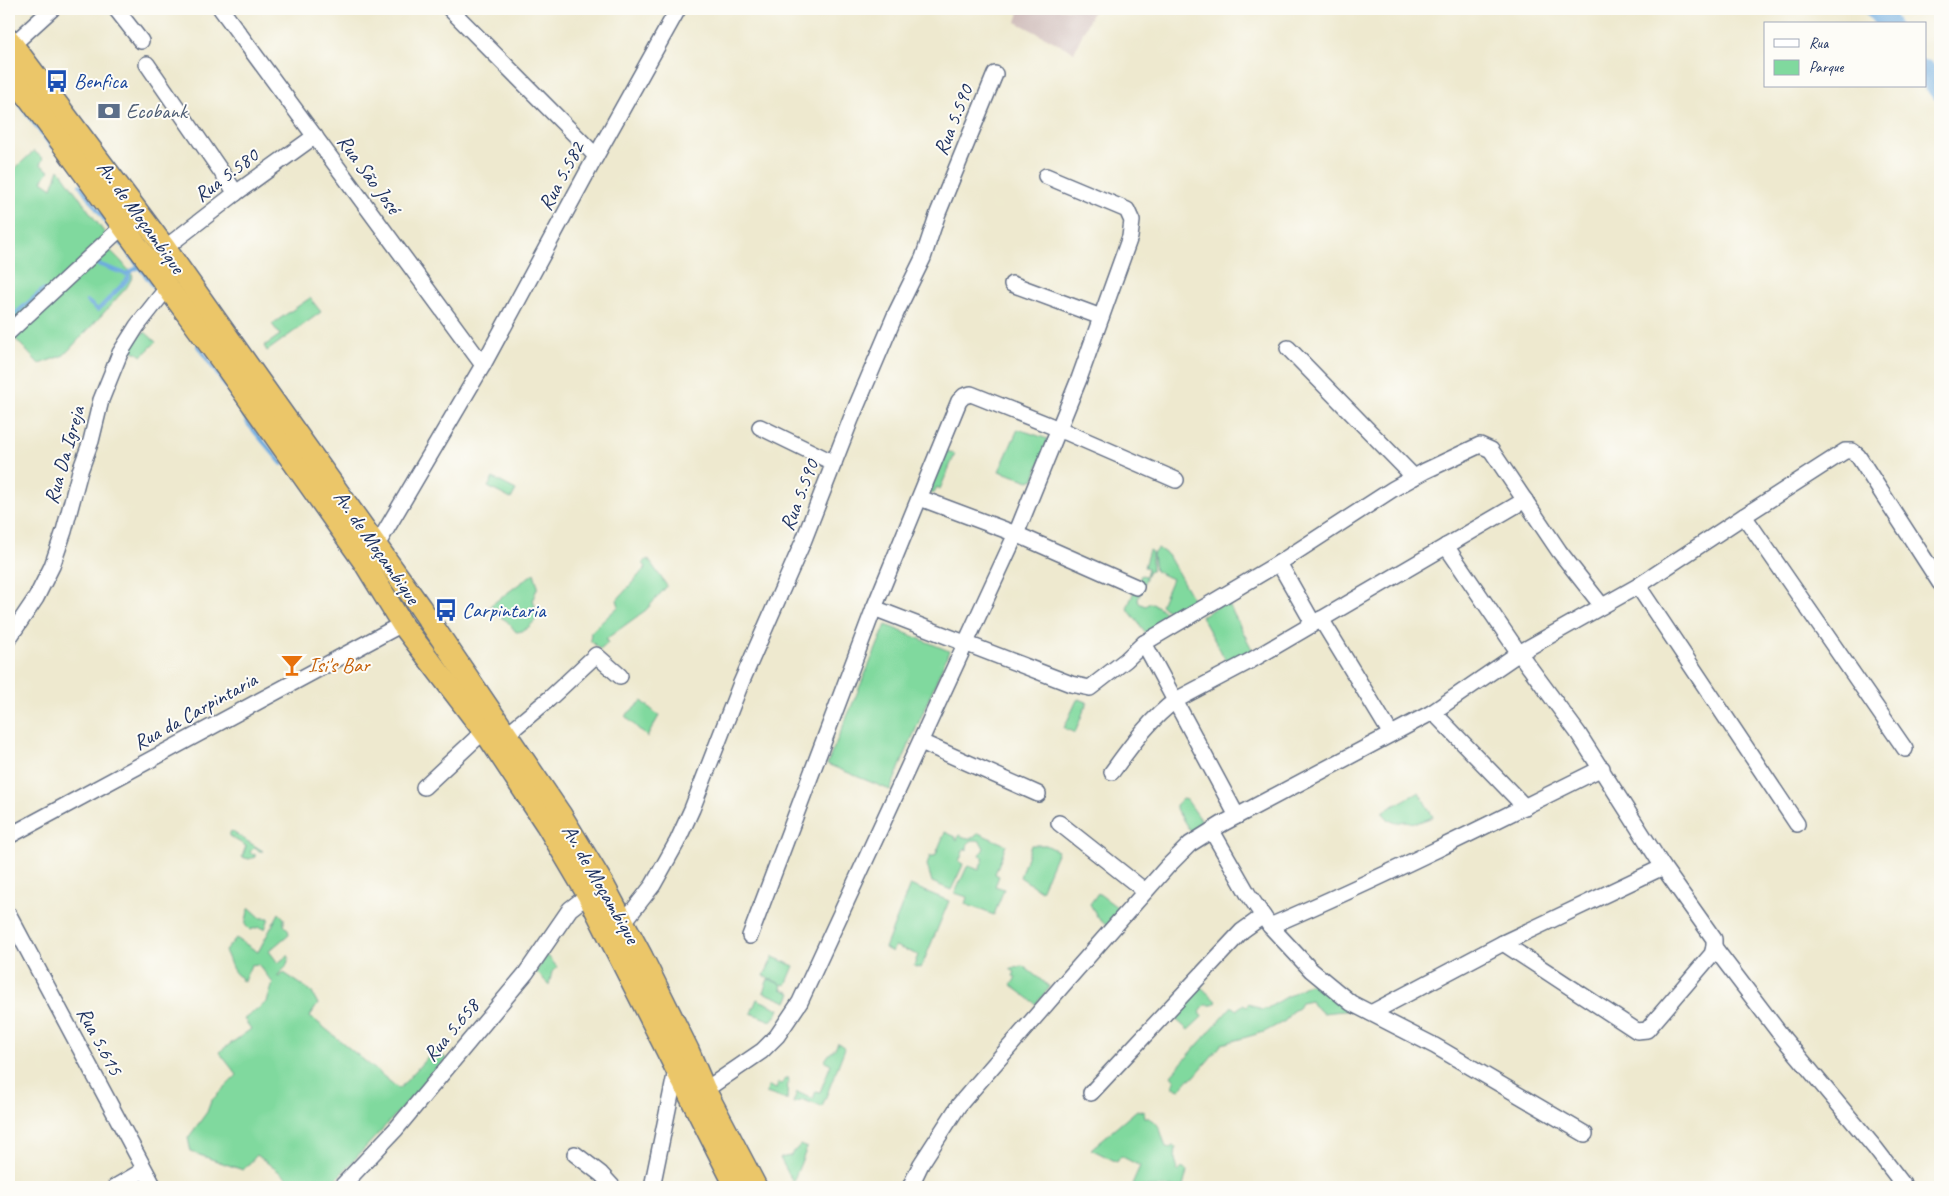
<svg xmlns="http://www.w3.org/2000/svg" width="1949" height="1196" viewBox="0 0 1949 1196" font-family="Caveat,sans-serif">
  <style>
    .industrial { fill: #d1bfbd }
    .green { fill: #80d99e; stroke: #4e847e }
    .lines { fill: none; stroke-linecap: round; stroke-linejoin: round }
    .stream { stroke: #6dabdf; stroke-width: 4 }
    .river { stroke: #6dabdf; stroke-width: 22 }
    .minor-casing { stroke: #657086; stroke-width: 18 }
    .highway-casing { stroke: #657086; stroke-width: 24 }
    .minor { stroke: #fff; stroke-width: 15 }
    .highway { stroke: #ebc669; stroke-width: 21 }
    .labels { text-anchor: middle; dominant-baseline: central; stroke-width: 4; stroke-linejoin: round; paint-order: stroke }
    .transit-label { font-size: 21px; fill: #164399; stroke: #fdfcf7; text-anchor: start }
    .service-label { font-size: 21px; fill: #4e5e75; stroke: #fdfcf7; text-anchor: start }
    .street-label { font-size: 21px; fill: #1b2f5e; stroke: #fdfcf7 }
    .food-label { font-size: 21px; fill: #c56008; stroke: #fdfcf7; text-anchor: start }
  </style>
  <rect width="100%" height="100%" fill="#fdfcf7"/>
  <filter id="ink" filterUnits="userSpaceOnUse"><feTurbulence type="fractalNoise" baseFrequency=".02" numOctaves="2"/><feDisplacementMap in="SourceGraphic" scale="10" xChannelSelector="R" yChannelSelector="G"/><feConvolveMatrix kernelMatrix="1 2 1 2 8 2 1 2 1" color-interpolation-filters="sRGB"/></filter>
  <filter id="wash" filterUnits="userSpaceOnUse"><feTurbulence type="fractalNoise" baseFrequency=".0096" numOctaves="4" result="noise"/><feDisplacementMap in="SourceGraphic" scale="20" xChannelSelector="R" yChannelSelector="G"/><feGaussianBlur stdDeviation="1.12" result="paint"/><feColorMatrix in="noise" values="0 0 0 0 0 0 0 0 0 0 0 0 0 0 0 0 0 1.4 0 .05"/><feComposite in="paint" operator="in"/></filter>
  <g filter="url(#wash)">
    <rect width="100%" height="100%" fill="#eee9cf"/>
    <path class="industrial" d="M1020,9H1094L1074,52L1016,22Z"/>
    <g class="green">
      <path d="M34,151L43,159L40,164L49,171L42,181L52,188L59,169L106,235L101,241L121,261L133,276L127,287L99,318L64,355L39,364L9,332V174Z"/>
      <path d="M310,298L321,312L267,351L264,346L280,335L272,324Z"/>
      <path d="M145,332L156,342L142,356L130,349L141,333L143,334Z"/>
      <path d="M1018,429L1048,439L1034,479L1029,481L999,471Z"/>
      <path d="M942,449L955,454L940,489L937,487L933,494L927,490Z"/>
      <path d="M493,478L516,490L511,499L488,487Z"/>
      <path d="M1158,548L1168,555L1195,603L1173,616L1161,605L1172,579L1155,571L1153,554Z"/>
      <path d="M1149,550L1152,552V570L1148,573L1138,599L1139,603L1145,606L1150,603L1159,607L1170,617L1146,633L1127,608L1141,575L1146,576L1148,568L1144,567Z"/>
      <path d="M648,559L667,586L646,610L606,639L608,643L600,650L590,640L591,632L619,606L617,600L646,567L643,563Z"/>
      <path d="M534,573L538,586L533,599L538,617C532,624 526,632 516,632L507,621L492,612L491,605Z"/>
      <path d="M1227,601L1255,655L1229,666L1201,616Z"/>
      <path d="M886,625L949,651L890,790L827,764Z"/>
      <path d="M1079,699L1087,702L1075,733L1064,728L1077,700Z"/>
      <path d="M642,701L659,716L647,737L625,716Z"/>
      <path d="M1419,792L1433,817L1416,823L1405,821L1396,823L1389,820L1382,812Z"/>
      <path d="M1182,799L1187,800L1204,824L1192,834L1176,809V805Z"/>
      <path d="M231,831L263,851H259L255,847L250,852L253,855L255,854V857L249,859L242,857L246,846L229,836Z"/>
      <path d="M945,832L956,837L955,839L957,840L959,835C966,838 974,841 978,833L1006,845L995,874L999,876L995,886L1004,889L994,915L965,904L967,897L955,893L967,867L969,866L979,870L984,858L980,855L984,848L980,841C973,838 966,842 967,850L964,849L959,862L963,864L962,867L951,890L932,882L927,865L930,856H935Z"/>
      <path d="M1031,845H1046L1058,851L1041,891L1020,877Z"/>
      <path d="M910,885L949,901L921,968L914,966L918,955L895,946L892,952L885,948Z"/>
      <path d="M1098,893L1121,910L1107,926L1098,918L1090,904Z"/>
      <path d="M250,908L261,918H269L265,929L259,927L250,930L245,925L248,911Z"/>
      <path d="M279,913L284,918V925L288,929L289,934L269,951L278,963L288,955L289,958L286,967L277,976L279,977L284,973L311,991L318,1004L310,1016L399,1089L434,1050L447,1059L413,1099L411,1098L329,1187H299L257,1155L243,1170L191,1152L188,1138L207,1112L211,1101L237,1075L219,1052L251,1029L244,1019L267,1002L273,983L258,964L251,965L244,981L241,980L242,978C230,972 231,961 225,951L236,938L258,952Z"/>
      <path d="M547,955L557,967L552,972L549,985L536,972Z"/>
      <path d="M773,957L794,966L786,985L782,984L781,989L791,993L787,1002L763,992L768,979L781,984L764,976Z"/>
      <path d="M1023,966L1050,987L1036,1004L1011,985L1016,978L1013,976L1015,972L1010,969Z"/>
      <path d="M1312,984L1324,989L1353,1010L1323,1013L1313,1005L1311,1000L1301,1002L1298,1008L1291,1012L1285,1021L1264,1032L1222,1044L1194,1077L1189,1079L1180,1089L1173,1087L1175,1080L1171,1075L1232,1006L1236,1010L1244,1004L1246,1006L1249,1003L1261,1010L1266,1009L1307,985Z"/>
      <path d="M1200,986L1217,1002L1213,1005H1205C1201,1009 1199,1012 1202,1017L1188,1030L1172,1016Z"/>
      <path d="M757,999L779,1009L776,1016H775L771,1021L751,1013Z"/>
      <path d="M838,1043L845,1048L822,1107L804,1100L793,1103L797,1092L813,1099L816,1091L820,1092L831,1064L825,1061C828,1053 835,1051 838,1043Z"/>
      <path d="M785,1078H788L787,1100L766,1093L769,1086L776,1089L778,1083L782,1084Z"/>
      <path d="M1137,1110L1144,1112L1145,1117C1161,1120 1161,1135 1166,1147L1170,1148L1173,1146L1176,1147L1175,1159L1177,1166L1176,1170L1178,1172L1182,1168L1187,1171L1183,1187H1139L1132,1184L1140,1166L1121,1156L1117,1162L1091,1149Z"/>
      <path d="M800,1145L807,1148L793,1182L780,1158L790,1156Z"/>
    </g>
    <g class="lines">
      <g class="stream">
        <path d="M19,103L52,147"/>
        <path d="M80,185L112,230"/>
        <path d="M116,236L158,292"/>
        <path d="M92,262L126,274L139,267"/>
        <path d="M87,301L98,310L125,282L129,277L128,273"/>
        <path d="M9,319L43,290"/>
        <path d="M198,346L239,405L248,424L282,464"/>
      </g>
      <g class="river">
        <path d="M1876,9L1888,24"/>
        <path d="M1925,71L1940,90"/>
      </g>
    </g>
  </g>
  <g filter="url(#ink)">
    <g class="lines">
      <defs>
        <g id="minor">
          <path d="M116,9L141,41"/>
          <path d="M221,9L483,365"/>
          <path d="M450,9L596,156"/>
          <path d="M9,48L52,9"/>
          <path d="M147,64L236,193"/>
          <path d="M165,248L236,193L315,136"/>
          <path d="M1012,284L1101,317"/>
          <path d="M9,332L122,227"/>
          <path d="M1288,348L1414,477"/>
          <path d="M760,427L834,463"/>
          <path d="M920,498L1016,534L1136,587"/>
          <path d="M1744,516L1845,451H1852L1858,456L1940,583"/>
          <path d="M1446,546L1519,653L1578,733L1663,867L1714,939V947L1712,954L1647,1030L1637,1031L1503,943"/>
          <path d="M373,552L483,365L596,156L678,9"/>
          <path d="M1279,563L1313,623"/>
          <path d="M1638,586L1797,824"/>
          <path d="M874,608L1071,684L1090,688L1126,660L1144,643L1279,563L1393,489L1425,471L1480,445L1491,450L1559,551L1602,606"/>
          <path d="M1321,619L1391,734"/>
          <path d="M9,638L36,598L52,566L64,531L80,471L91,441L101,400L120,353L137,326L167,288"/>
          <path d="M1144,643L1237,816"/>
          <path d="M1433,712L1525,807"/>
          <path d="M507,734L549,699L596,655L620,676"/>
          <path d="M921,742L1038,794"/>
          <path d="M1112,772C1131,746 1150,719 1176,700L1250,661L1525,500"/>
          <path d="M424,787L484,731"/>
          <path d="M1059,823L1145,891"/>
          <path d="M1212,831L1248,894L1270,926L1311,970L1351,1003L1435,1046L1585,1134"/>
          <path d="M9,836L402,624"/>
          <path d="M9,915L154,1187"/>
          <path d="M624,922L653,885L677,842L692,809L741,683L803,542L851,419L896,313L923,258L938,213L995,74"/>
          <path d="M1270,926C1382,878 1492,823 1602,768"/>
          <path d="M750,936L874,608L959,401L964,396L971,394L1059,429L1176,480"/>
          <path d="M1714,947L1784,1039L1875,1148L1905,1187"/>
          <path d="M1371,1013L1503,943L1663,867"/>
          <path d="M705,1090L762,1051L777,1036L800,1002L1016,534L1079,379L1130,237L1132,221L1127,210L1046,176"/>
          <path d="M1091,1093L1242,931L1263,916"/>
          <path d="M575,1154L601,1174L613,1187"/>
          <path d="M115,1187L144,1170"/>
          <path d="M341,1187L396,1129L526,973L570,909L588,895"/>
          <path d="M652,1187L676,1070"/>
          <path d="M910,1187L921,1164L959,1105L1069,978L1167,867L1190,844L1222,824L1433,712L1519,653L1638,586L1744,516L1905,749"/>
        </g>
        <g id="highway">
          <path d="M9,40L165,248L252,371L420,607L561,815L603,884L642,957L688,1050L705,1090L756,1187"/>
          <path d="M9,71L226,367L364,562L402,624L489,738L546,824L588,895L736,1187"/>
        </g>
      </defs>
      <use href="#minor" class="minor-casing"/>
      <use href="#highway" class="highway-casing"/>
      <use href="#minor" class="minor"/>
      <use href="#highway" class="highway"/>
    </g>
  </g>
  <defs>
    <symbol id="bus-bare" viewBox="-9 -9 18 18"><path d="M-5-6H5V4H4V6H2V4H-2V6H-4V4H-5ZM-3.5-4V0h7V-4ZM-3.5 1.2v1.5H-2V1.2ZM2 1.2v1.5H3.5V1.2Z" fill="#1a4fb4" stroke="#fdfcf7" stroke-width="2.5" paint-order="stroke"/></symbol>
    <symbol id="bank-bare" viewBox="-9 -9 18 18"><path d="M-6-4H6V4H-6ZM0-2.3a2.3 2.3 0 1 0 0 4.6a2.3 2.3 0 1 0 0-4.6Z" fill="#5c6f8a" stroke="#fdfcf7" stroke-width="2.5" paint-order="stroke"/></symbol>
    <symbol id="bar-bare" viewBox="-9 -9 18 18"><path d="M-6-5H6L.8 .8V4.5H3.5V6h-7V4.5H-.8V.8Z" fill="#e8710a" stroke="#fdfcf7" stroke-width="2.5" paint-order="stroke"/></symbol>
  </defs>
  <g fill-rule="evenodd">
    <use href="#bus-bare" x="41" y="65" width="32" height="32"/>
    <use href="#bank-bare" x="93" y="95" width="32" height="32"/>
    <use href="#bus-bare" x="430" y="594" width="32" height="32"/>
    <use href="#bar-bare" x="276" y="649" width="32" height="32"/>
  </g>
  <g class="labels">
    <g class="transit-label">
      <text x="74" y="81">Benfica</text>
      <text x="462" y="610">Carpintaria</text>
    </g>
    <g class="service-label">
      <text x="126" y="111">Ecobank</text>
    </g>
    <g class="street-label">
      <text transform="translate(953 120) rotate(-68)">Rua 5.590</text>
      <text transform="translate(369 174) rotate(54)">Rua São José</text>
      <text transform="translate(226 175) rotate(-37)">Rua 5.580</text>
      <text transform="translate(561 176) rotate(-62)">Rua 5.582</text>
      <text transform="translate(141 217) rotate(54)">Av. de Moçambique</text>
      <text transform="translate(64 455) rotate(-74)">Rua Da Igreja</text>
      <text transform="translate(799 495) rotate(-69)">Rua 5.590</text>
      <text transform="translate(377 547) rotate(55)">Av. de Moçambique</text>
      <text transform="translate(195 711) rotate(-29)">Rua da Carpintaria</text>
      <text transform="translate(601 884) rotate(60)">Av. de Moçambique</text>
      <text transform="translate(451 1030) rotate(-50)">Rua 5.658</text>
      <text transform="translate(100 1041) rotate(62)">Rua 5.615</text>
    </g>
    <g class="food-label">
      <text x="308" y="665">Isi's Bar</text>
    </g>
  </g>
  <rect width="1949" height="1196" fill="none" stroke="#fdfcf7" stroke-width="30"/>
  <rect x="1764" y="22" width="162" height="65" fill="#fdfcf7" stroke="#a3aaba"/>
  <rect x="1774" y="39" width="25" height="8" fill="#ffffff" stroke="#a3aaba"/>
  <text x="1809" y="48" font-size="15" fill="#1b2f5e">Rua</text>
  <rect x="1774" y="60" width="25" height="15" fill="#80d99e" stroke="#a3aaba"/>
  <text x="1809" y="72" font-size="15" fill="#1b2f5e">Parque</text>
</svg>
